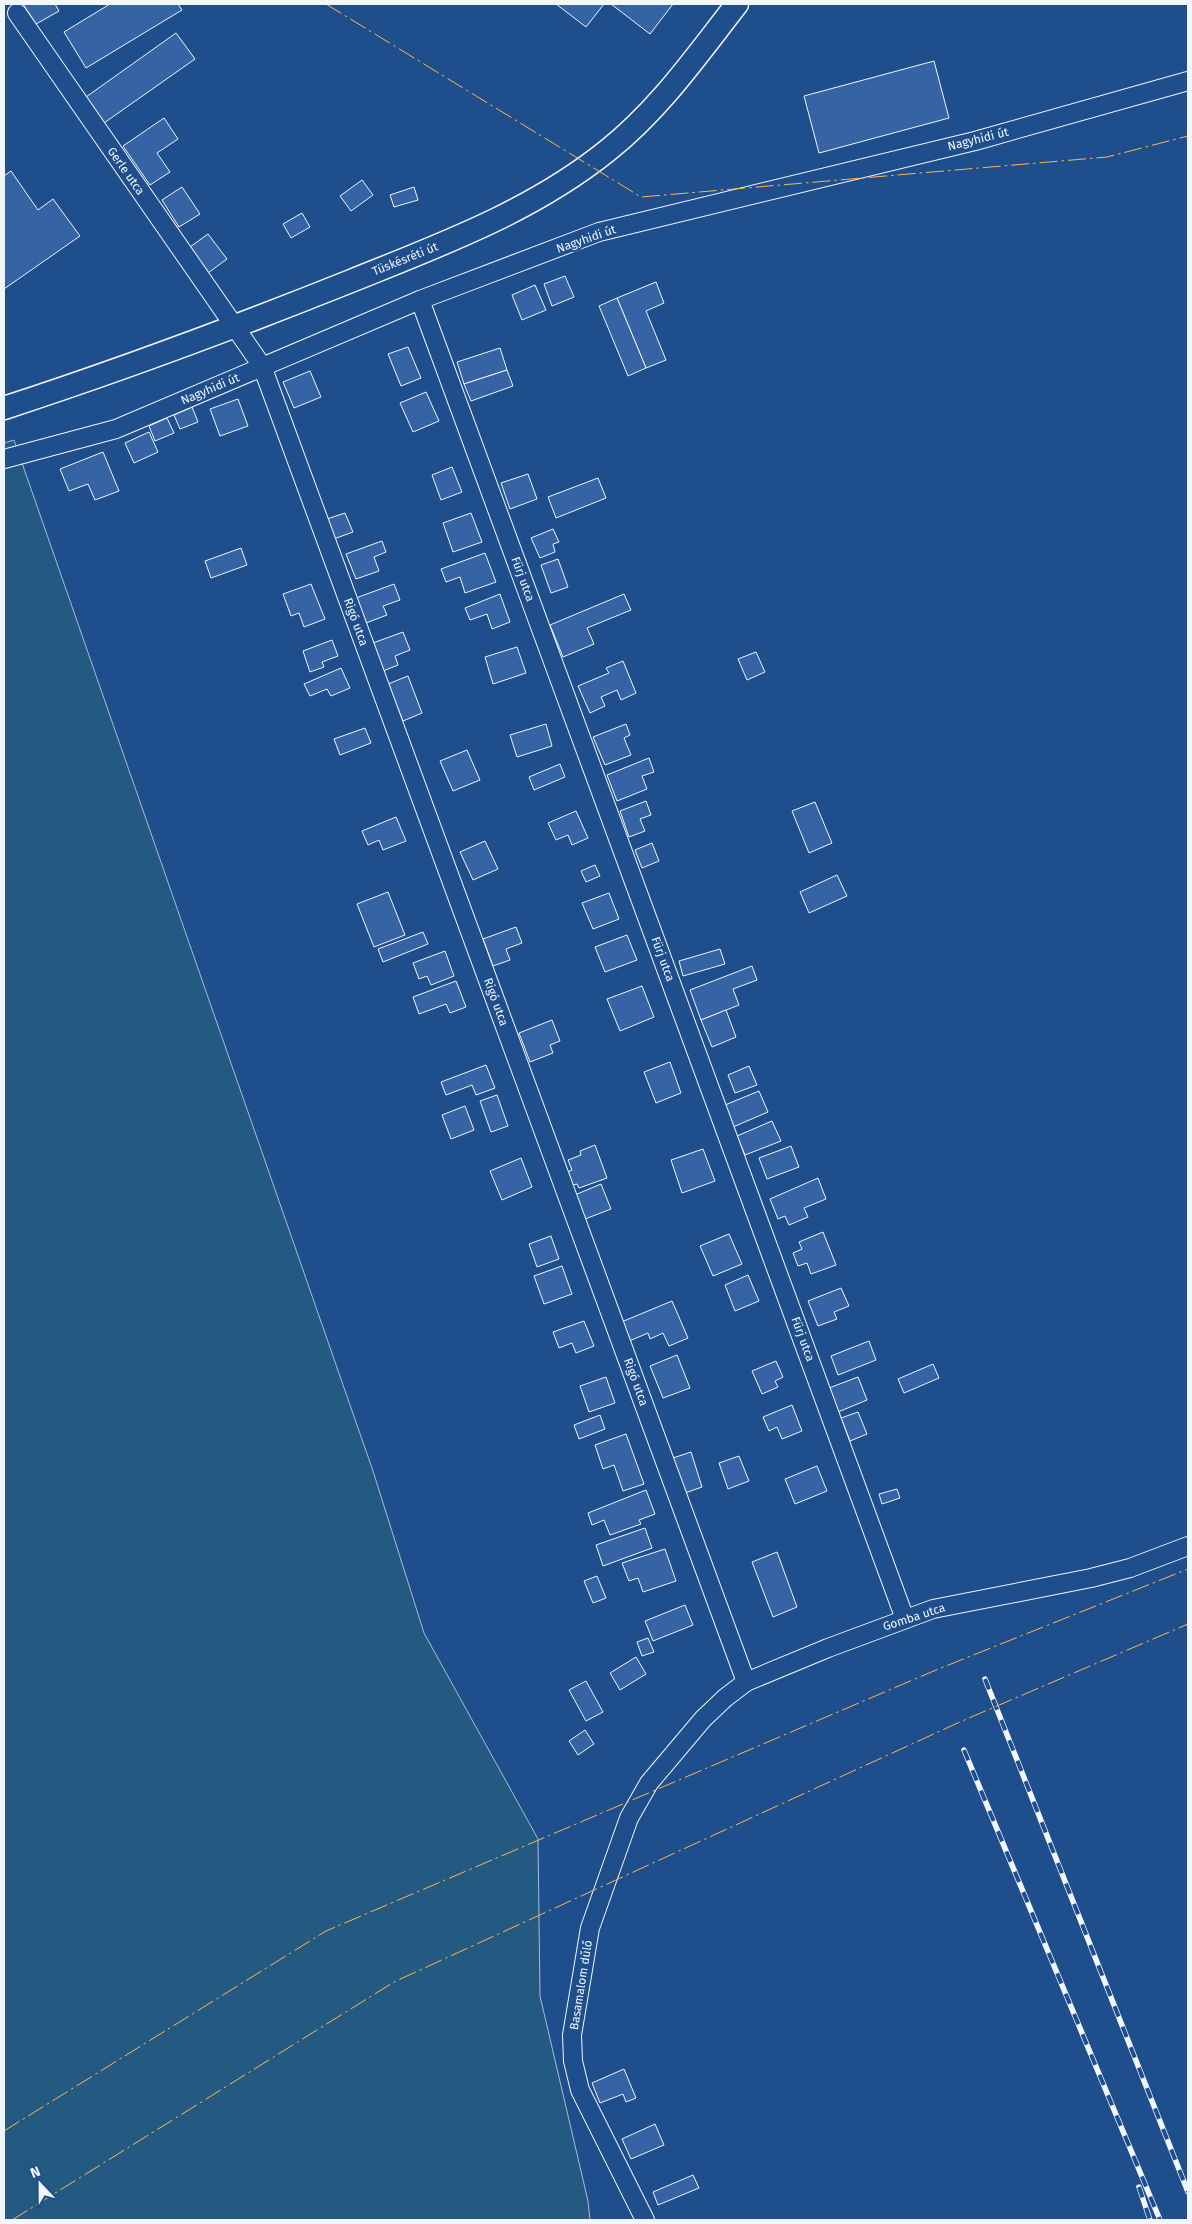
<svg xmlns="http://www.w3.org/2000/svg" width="1192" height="2224" viewBox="0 0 1192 2224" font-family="'Fira Sans',sans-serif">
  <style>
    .green { fill: #245a82; stroke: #a8bbd7 }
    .building { fill: #3563a3; stroke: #f2f6ff }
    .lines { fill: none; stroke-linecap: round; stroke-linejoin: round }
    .minor-casing { stroke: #f2f6ff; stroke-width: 20 }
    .tertiary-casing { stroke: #f2f6ff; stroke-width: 25 }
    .minor { stroke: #1f4e8c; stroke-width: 18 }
    .tertiary { stroke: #1f4e8c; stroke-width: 22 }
    .rail-casing { stroke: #f2f6ff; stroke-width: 5.5 }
    .rail { stroke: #1f4e8c; stroke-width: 4; stroke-dasharray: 11; stroke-linecap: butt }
    .power { stroke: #ffb74d; stroke-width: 1; stroke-dasharray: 18 4 2.5 4; stroke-linecap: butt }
    .labels { text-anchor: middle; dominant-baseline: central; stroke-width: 4; stroke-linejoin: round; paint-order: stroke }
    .street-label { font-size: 12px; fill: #f2f6ff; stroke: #1f4e8c }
  </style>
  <rect width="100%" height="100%" fill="#1f4e8c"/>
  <path class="green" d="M14,440L373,1471L424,1633L538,1839L540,1996L588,2201L590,2220H4V443Z"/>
  <g class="building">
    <path d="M23,4H55L59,11L36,24Z"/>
    <path d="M110,4H178L182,10L86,68L64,32Z"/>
    <path d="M556,4H604L586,27Z"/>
    <path d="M611,4H673L650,34Z"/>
    <path d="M176,33L195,59L104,123L86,97Z"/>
    <path d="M934,61L949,118L819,153L804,96Z"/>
    <path d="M164,118L178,139L157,153L170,172L150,185L123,146Z"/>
    <path d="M11,171L38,210L53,199L80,236L4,289V176Z"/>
    <path d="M362,180L373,195L351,211L340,196Z"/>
    <path d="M182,187L200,214L179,227L162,200Z"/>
    <path d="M414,187L418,200L394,207L390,195Z"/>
    <path d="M302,213L310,227L291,238L283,224Z"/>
    <path d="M208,234L227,259L208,273L190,247Z"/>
    <path d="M565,276L574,297L552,306L544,284Z"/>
    <path d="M656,282L664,303L646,311L666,360L646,368L617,298Z"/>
    <path d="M535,285L546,310L522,320L512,295Z"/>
    <path d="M617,298L646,368L628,376L599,306Z"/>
    <path d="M408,347L421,378L401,386L388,354Z"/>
    <path d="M500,348L507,370L464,384L457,362Z"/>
    <path d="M507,370L513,386L471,401L464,384Z"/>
    <path d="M310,371L321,397L294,408L283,382Z"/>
    <path d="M426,392L439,421L413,432L400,403Z"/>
    <path d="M238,399L248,426L220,436L210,409Z"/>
    <path d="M192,407L198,422L180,429L174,415Z"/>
    <path d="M167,418L174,433L155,441L149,426Z"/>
    <path d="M149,432L158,452L134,463L125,443Z"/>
    <path d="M103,452L119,491L95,500L88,484L69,491L60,469Z"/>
    <path d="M452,467L462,492L441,500L432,475Z"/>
    <path d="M528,474L537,499L510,509L501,483Z"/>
    <path d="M598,478L606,498L556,518L548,497Z"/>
    <path d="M345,513L353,532L331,540L324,520Z"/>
    <path d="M471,513L482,542L453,552L443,523Z"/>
    <path d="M553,529L559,542L553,544L555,552L540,558L531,538Z"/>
    <path d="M382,541L386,552L374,557L379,571L356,579L346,554Z"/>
    <path d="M241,548L247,565L211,578L205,561Z"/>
    <path d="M485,553L496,582L465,593L460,577L446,582L441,569Z"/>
    <path d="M558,559L568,587L551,593L541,565Z"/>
    <path d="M311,584L325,619L304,627L299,613L291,616L283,594Z"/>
    <path d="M394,584L400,600L383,606L387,615L366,623L356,598Z"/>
    <path d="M500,594L510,622L492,629L487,614L470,620L465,608Z"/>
    <path d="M624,594L631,610L587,628L594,644L563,657L550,625Z"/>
    <path d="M403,632L410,650L395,656L398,665L383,671L373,643Z"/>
    <path d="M332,640L338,656L322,662L324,667L310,672L303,651Z"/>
    <path d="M517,647L526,673L493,684L485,657Z"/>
    <path d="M756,652L765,672L747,680L738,659Z"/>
    <path d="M623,661L636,693L621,700L617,690L601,697L605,706L590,713L578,686L609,673L606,668Z"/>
    <path d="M341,668L350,688L331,696L327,689L310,696L304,684Z"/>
    <path d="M408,676L422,713L403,721L388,684Z"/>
    <path d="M546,724L552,746L517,757L510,735Z"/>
    <path d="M626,724L630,735L624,738L631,755L605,765L593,737Z"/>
    <path d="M365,728L371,743L340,755L334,739Z"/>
    <path d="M467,750L480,780L453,791L440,761Z"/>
    <path d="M649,758L654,772L642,776L647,789L617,801L607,775Z"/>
    <path d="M560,764L565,777L534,790L529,777Z"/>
    <path d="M646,801L651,815L640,819L645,831L629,837L620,811Z"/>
    <path d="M815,802L832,843L809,853L792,811Z"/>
    <path d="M576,811L588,838L572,845L568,835L556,840L548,823Z"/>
    <path d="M396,817L406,841L383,850L379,840L368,845L362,831Z"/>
    <path d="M485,841L498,869L473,880L460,852Z"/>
    <path d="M652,843L659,861L642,868L635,850Z"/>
    <path d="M595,865L600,876L586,882L581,871Z"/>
    <path d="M837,875L847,896L809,913L800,892Z"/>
    <path d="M388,892L405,935L374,947L357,904Z"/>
    <path d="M609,893L619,919L593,929L582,903Z"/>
    <path d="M516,927L522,943L506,949L510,960L493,966L483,939Z"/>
    <path d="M423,932L428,944L383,962L378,949Z"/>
    <path d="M627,935L637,960L605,972L595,947Z"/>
    <path d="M720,949L725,964L683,976L679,961Z"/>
    <path d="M445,951L454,976L431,985L427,976L419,979L413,963Z"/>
    <path d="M752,966L757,980L733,989L739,1005L701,1020L690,990Z"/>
    <path d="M456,981L466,1007L450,1013L446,1004L419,1014L413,997Z"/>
    <path d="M642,986L654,1017L620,1031L607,999Z"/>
    <path d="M726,1010L736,1037L712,1047L701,1020Z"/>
    <path d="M552,1020L560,1041L550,1045L553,1053L530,1062L519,1033Z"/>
    <path d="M670,1062L681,1093L656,1103L644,1072Z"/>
    <path d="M486,1065L495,1088L476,1095L472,1085L446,1095L441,1082Z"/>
    <path d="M749,1066L757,1085L735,1093L728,1075Z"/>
    <path d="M759,1091L768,1112L733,1127L725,1105Z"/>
    <path d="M497,1095L508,1126L491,1132L480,1101Z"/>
    <path d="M465,1106L474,1130L451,1139L442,1115Z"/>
    <path d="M772,1121L781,1141L745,1155L737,1136Z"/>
    <path d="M595,1145L607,1178L579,1188L577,1184L572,1185L567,1172L572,1170L568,1160L581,1155L580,1151Z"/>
    <path d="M791,1146L799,1167L767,1179L759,1158Z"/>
    <path d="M703,1149L715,1181L682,1193L671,1160Z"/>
    <path d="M521,1158L532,1187L502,1200L490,1171Z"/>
    <path d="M818,1178L826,1199L804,1208L808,1217L789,1225L785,1216L778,1219L770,1199Z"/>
    <path d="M601,1184L611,1209L585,1219L575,1195Z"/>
    <path d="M823,1232L836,1265L811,1274L807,1263L798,1266L793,1253L802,1249L799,1242Z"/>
    <path d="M729,1234L742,1264L713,1276L700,1246Z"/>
    <path d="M551,1236L559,1259L537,1267L529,1244Z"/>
    <path d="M562,1266L572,1294L544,1304L534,1276Z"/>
    <path d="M748,1275L759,1301L735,1311L725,1285Z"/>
    <path d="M841,1288L849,1306L834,1312L837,1319L818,1326L808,1301Z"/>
    <path d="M672,1301L688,1338L669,1346L663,1333L650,1339L648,1333L627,1342L619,1323Z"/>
    <path d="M584,1321L594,1346L576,1353L572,1343L559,1348L553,1332Z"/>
    <path d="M869,1341L876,1360L838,1375L831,1356Z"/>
    <path d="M677,1355L690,1388L663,1398L650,1366Z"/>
    <path d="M776,1361L783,1377L775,1381L778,1387L762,1394L752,1371Z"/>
    <path d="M933,1364L939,1378L904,1393L898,1379Z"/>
    <path d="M606,1377L615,1403L589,1412L580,1386Z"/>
    <path d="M858,1377L867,1400L838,1412L829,1388Z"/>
    <path d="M792,1405L802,1431L782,1439L777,1427L769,1431L763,1417Z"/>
    <path d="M858,1412L867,1434L850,1441L841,1418Z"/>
    <path d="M600,1415L605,1429L579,1439L574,1425Z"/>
    <path d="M626,1434L644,1484L623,1491L614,1465L603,1469L595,1445Z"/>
    <path d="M691,1452L702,1487L685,1493L673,1458Z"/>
    <path d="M739,1456L749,1481L728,1489L719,1463Z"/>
    <path d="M817,1466L827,1491L795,1504L785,1479Z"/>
    <path d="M897,1489L900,1498L882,1504L879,1494Z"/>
    <path d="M646,1490L655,1514L639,1520L641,1524L610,1535L604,1520L592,1525L588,1513Z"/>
    <path d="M645,1528L652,1548L603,1566L596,1545Z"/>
    <path d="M665,1549L676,1581L643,1592L638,1578L629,1581L622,1563Z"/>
    <path d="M777,1552L797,1607L773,1617L752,1562Z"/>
    <path d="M597,1576L606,1598L593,1603L584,1581Z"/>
    <path d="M685,1605L693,1625L653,1641L645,1621Z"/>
    <path d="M648,1638L654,1652L642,1656L637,1642Z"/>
    <path d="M636,1657L646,1674L620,1690L610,1673Z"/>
    <path d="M586,1681L603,1712L586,1721L569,1690Z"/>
    <path d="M585,1730L594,1744L578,1755L569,1741Z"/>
    <path d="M624,2069L636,2098L626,2102L623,2094L600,2103L592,2083Z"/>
    <path d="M655,2124L664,2145L631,2159L622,2139Z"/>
    <path d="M693,2175L699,2188L658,2205L653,2192Z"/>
  </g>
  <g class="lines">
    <defs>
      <g id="minor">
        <path d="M17,13L262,366L746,1682"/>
        <path d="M420,300L905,1619"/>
        <path d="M4,459L116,429L420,300L599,232L975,141L1188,81"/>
        <path d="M645,2220L580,2090L573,2061L572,2035L590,1928L629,1818L649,1783L703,1719L725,1698L746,1682L828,1648L933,1609L1091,1578L1130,1568L1188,1546"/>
      </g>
      <path id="tertiary" d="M4,408C121,370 236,327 351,281C440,245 531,212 607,151C659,110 697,55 737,4"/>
    </defs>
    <use href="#minor" class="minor-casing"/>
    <use href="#tertiary" class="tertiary-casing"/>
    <use href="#minor" class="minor"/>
    <use href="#tertiary" class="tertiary"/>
    <defs>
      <g id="rail">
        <path d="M985,1679L1188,2192"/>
        <path d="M964,1750L1160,2220"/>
        <path d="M1139,2187L1150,2220"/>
      </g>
    </defs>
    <use href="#rail" class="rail-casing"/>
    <use href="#rail" class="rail"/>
    <g class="power">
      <path d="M326,4L641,197L1107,157L1188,136"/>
      <path d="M4,2131L326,1931L936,1670L1188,1569"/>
      <path d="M12,2220L394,1982L962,1721L1188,1624"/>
    </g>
  </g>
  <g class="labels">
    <g class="street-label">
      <text transform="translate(978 139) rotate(-14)">Nagyhidi út</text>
      <text transform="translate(126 171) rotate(55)">Gerle utca</text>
      <text transform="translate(586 239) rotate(-19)">Nagyhidi út</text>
      <text transform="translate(405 259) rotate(-22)">Tüskésréti út</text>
      <text transform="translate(210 389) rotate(-23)">Nagyhidi út</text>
      <text transform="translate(523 579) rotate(70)">Fürj utca</text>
      <text transform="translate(356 622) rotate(70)">Rigó utca</text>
      <text transform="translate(663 959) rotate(70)">Fürj utca</text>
      <text transform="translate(496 1002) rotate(70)">Rigó utca</text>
      <text transform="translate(803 1339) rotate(70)">Fürj utca</text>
      <text transform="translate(636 1382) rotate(70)">Rigó utca</text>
      <text transform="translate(914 1617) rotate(-18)">Gomba utca</text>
      <text transform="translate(581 1985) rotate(-81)">Basamalom dűlő</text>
    </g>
  </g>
  <rect width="1192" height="2224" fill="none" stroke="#f2f6ff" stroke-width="10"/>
  <g transform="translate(40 2184) rotate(338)" stroke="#1f4e8c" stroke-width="4" paint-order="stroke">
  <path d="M0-4L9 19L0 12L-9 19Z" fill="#f2f6ff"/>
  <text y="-8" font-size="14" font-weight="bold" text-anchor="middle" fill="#f2f6ff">N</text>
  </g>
</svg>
